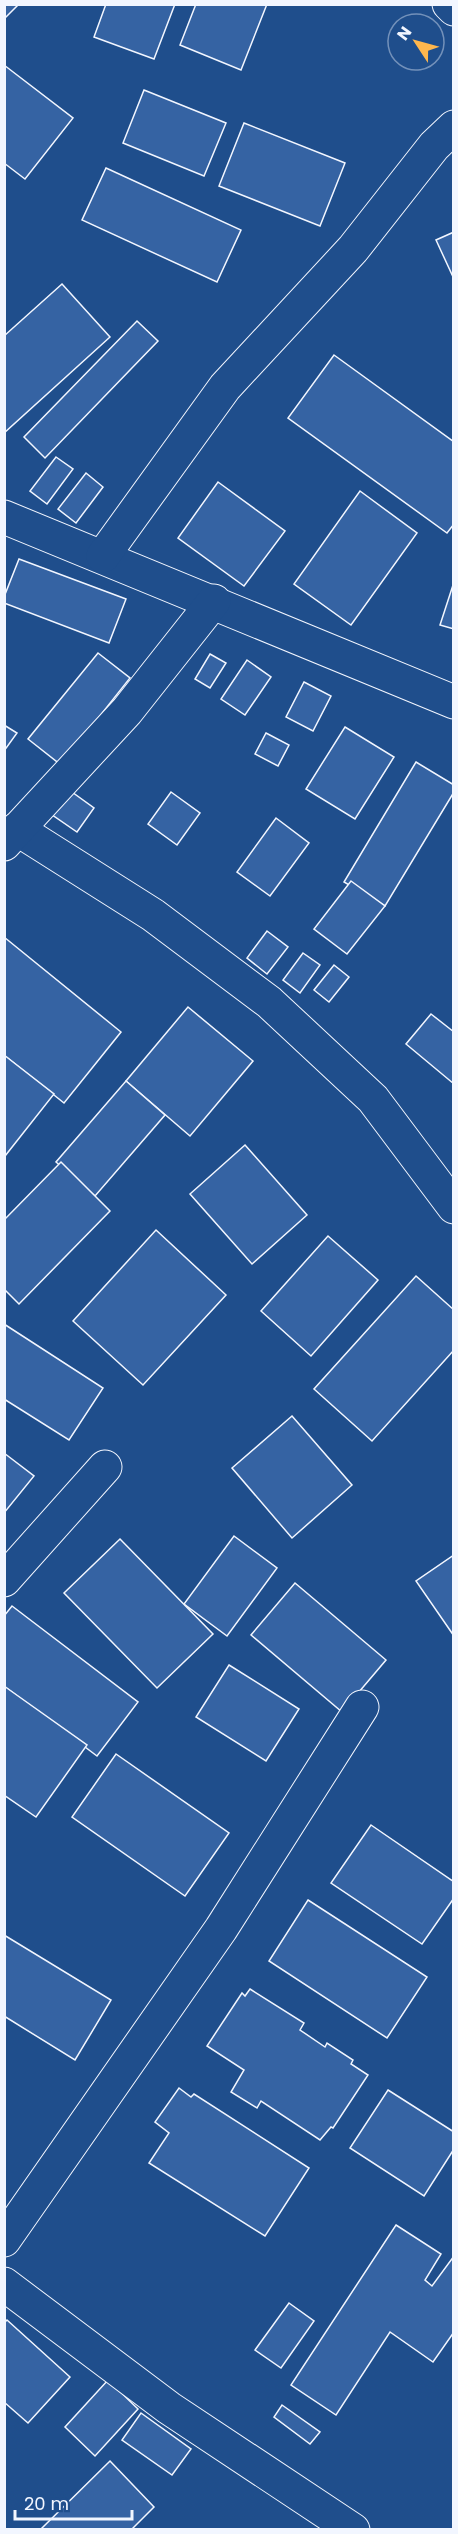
<svg xmlns="http://www.w3.org/2000/svg" width="458" height="2534" viewBox="0 0 458 2534" font-family="Poppins,sans-serif">
  <style>
    .building { fill: #3563a3; stroke: #f2f6ff; stroke-width: 1.5 }
    .lines { fill: none; stroke-linecap: round; stroke-linejoin: round }
    .minor-casing { stroke: #f2f6ff; stroke-width: 35 }
    .minor { stroke: #1f4e8c; stroke-width: 33 }
  </style>
  <rect width="100%" height="100%" fill="#1f4e8c"/>
  <g class="building">
    <path d="M4,4H19L4,19Z"/>
    <path d="M106,4H175L154,59L94,37Z"/>
    <path d="M196,4H267L241,70L180,45Z"/>
    <path d="M4,65L73,118L25,179L4,163Z"/>
    <path d="M144,90L226,123L204,176L123,143Z"/>
    <path d="M244,123L345,163L320,226L219,186Z"/>
    <path d="M106,168L241,230L217,282L82,220Z"/>
    <path d="M454,232V279L436,240Z"/>
    <path d="M62,284L110,337L4,433V336Z"/>
    <path d="M137,321L158,341L45,458L24,437Z"/>
    <path d="M334,355L454,442V524L447,533L288,418Z"/>
    <path d="M56,457L73,469L47,504L30,491Z"/>
    <path d="M86,473L103,487L76,523L58,509Z"/>
    <path d="M218,482L285,531L244,586L178,538Z"/>
    <path d="M360,491L417,533L351,625L294,584Z"/>
    <path d="M19,559L126,599L109,643L4,603V597Z"/>
    <path d="M454,582V629L440,625Z"/>
    <path d="M98,653L130,678L61,765L28,739Z"/>
    <path d="M210,654L226,663L210,688L195,679Z"/>
    <path d="M247,660L271,677L245,715L221,699Z"/>
    <path d="M304,682L331,696L313,731L286,717Z"/>
    <path d="M4,725L17,733L4,751Z"/>
    <path d="M345,727L394,757L355,819L306,789Z"/>
    <path d="M266,733L289,745L278,766L255,754Z"/>
    <path d="M416,762L454,785V792L385,906L344,882Z"/>
    <path d="M65,787L94,808L77,832L48,812Z"/>
    <path d="M171,792L200,813L177,845L148,824Z"/>
    <path d="M276,818L309,843L270,896L237,872Z"/>
    <path d="M351,881L385,906L347,954L314,929Z"/>
    <path d="M267,931L288,947L267,974L247,958Z"/>
    <path d="M4,937L121,1032L64,1103L4,1055Z"/>
    <path d="M303,953L320,965L300,993L283,980Z"/>
    <path d="M334,965L349,977L329,1002L314,990Z"/>
    <path d="M188,1007L253,1061L190,1136L126,1081Z"/>
    <path d="M431,1014L454,1032V1084L406,1044Z"/>
    <path d="M4,1055L54,1094L5,1156L4,1155Z"/>
    <path d="M126,1081L165,1115L95,1196L56,1162Z"/>
    <path d="M245,1145L307,1215L252,1264L190,1194Z"/>
    <path d="M61,1162L110,1211L19,1304L4,1289V1220Z"/>
    <path d="M156,1230L226,1295L143,1385L73,1321Z"/>
    <path d="M328,1236L378,1280L311,1356L261,1311Z"/>
    <path d="M416,1276L454,1310V1350L372,1441L314,1389Z"/>
    <path d="M4,1324L103,1388L69,1440L4,1399Z"/>
    <path d="M292,1416L352,1485L292,1538L232,1468Z"/>
    <path d="M4,1453L34,1476L4,1513Z"/>
    <path d="M234,1536L277,1568L227,1636L184,1604Z"/>
    <path d="M120,1539L213,1634L157,1688L64,1593Z"/>
    <path d="M454,1555V1636L416,1581Z"/>
    <path d="M295,1583L386,1660L342,1712L251,1635Z"/>
    <path d="M12,1606L138,1702L97,1756L4,1686V1616Z"/>
    <path d="M229,1665L299,1709L266,1761L196,1717Z"/>
    <path d="M4,1686L87,1745L36,1817L4,1795Z"/>
    <path d="M116,1754L229,1833L185,1896L72,1817Z"/>
    <path d="M371,1825L454,1882V1898L422,1944L331,1883Z"/>
    <path d="M308,1900L427,1977L387,2038L269,1961Z"/>
    <path d="M4,1935L111,2000L75,2060L4,2016Z"/>
    <path d="M250,1989L304,2023L300,2030L325,2047L327,2043L353,2060L351,2064L368,2075L333,2128L331,2127L320,2140L261,2101L257,2108L231,2092L244,2070L207,2046L242,1993L245,1996Z"/>
    <path d="M179,2088L191,2097L194,2094L309,2168L265,2236L149,2163L169,2133L155,2122Z"/>
    <path d="M388,2090L454,2132V2149L424,2196L350,2148Z"/>
    <path d="M396,2225L441,2254L425,2280L432,2286L454,2256V2332L433,2362L390,2332L336,2415L291,2385Z"/>
    <path d="M289,2303L314,2321L281,2368L255,2350Z"/>
    <path d="M7,2320L70,2377L28,2423L4,2402V2323Z"/>
    <path d="M108,2380L138,2409L95,2456L65,2427Z"/>
    <path d="M282,2405L320,2432L310,2444L274,2417Z"/>
    <path d="M141,2413L191,2449L172,2475L122,2440Z"/>
    <path d="M110,2461L154,2507L131,2530H40Z"/>
  </g>
  <g class="lines">
    <defs>
      <g id="minor">
        <path d="M449,4L454,9"/>
        <path d="M4,517L454,702"/>
        <path d="M103,556L225,387L353,249L434,146L454,127"/>
        <path d="M17,829L153,915L269,1002L373,1099L454,1207"/>
        <path d="M4,844L127,711L214,601"/>
        <path d="M4,1580L105,1467"/>
        <path d="M4,2240L221,1929L362,1707"/>
        <path d="M4,2284L169,2408L353,2530"/>
      </g>
    </defs>
    <use href="#minor" class="minor-casing"/>
    <use href="#minor" class="minor"/>
  </g>
  <rect width="458" height="2534" fill="none" stroke="#f2f6ff" stroke-width="12"/>
  <g transform="translate(416 42) rotate(306)"><circle r="28" fill="#1f4e8c" stroke="#7391ba" stroke-width="1.5"/>
  <path d="M0-4.5L10 22L0 15L-10 22Z" fill="#ffb74d"/>
  <text y="-9" font-size="16" font-weight="bold" text-anchor="middle" fill="#f2f6ff">N</text>
  </g>
  <path d="M15 2510v9h117v-9" fill="none" stroke="#f2f6ff" stroke-width="3"/>
  <text x="24" y="2510" font-size="18" fill="#f2f6ff" stroke="#1f4e8c" stroke-width="4.5" paint-order="stroke">20 m</text>
</svg>
